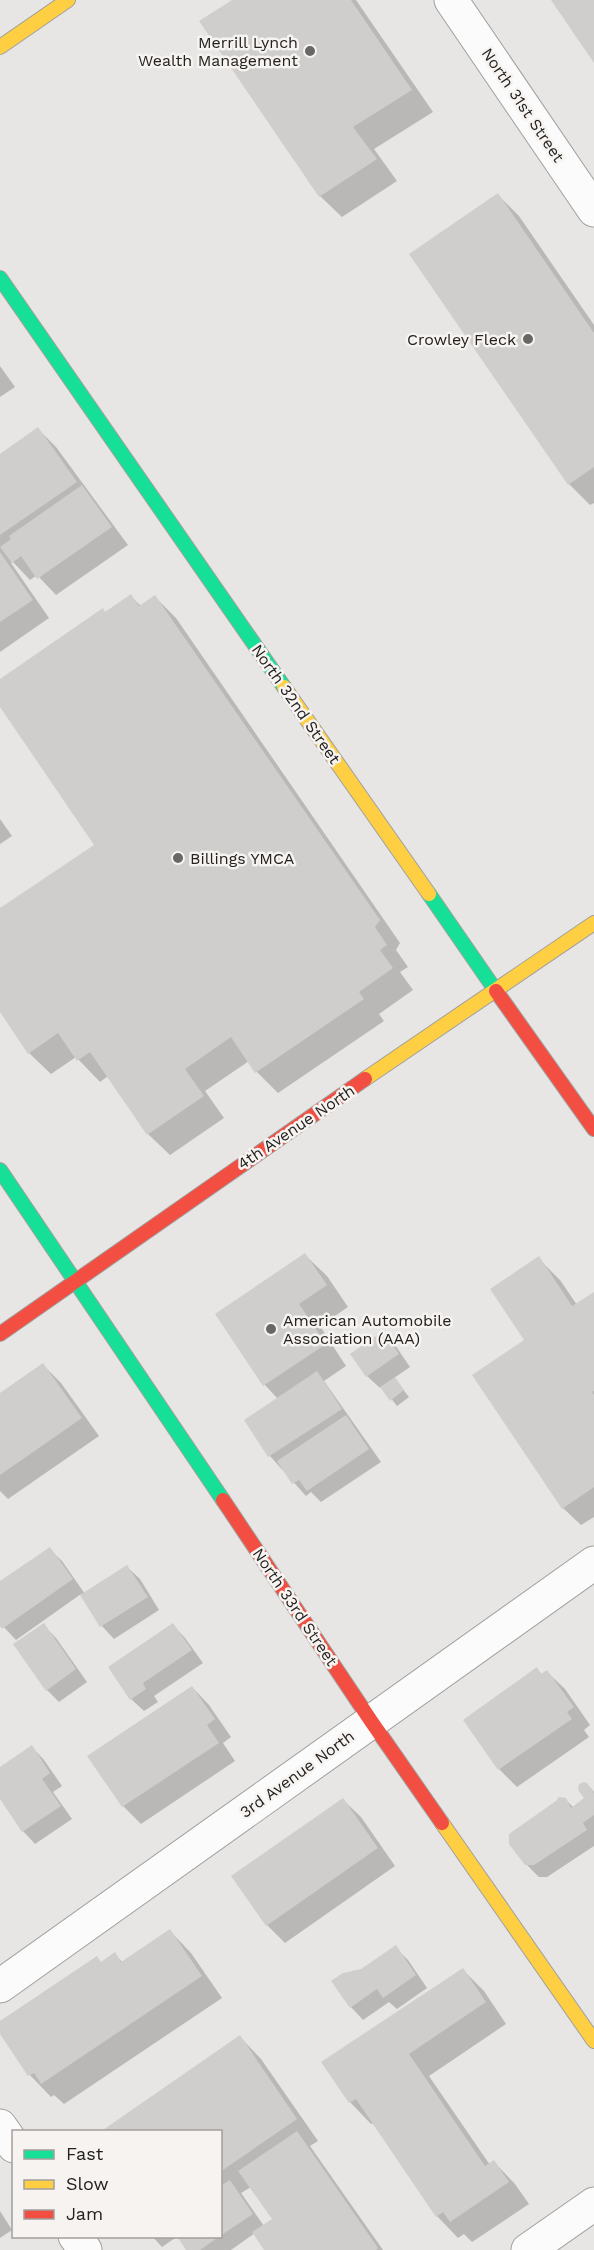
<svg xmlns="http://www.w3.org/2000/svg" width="594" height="2250" viewBox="0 0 594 2250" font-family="'Work Sans',sans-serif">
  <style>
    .shadow { fill: #0003; fill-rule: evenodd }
    .building { fill: #cfcecc }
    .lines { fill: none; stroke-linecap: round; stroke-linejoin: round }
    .street-casing { stroke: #a0a09e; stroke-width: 35 }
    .fast-casing { stroke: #a0a09e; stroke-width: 16 }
    .slow-casing { stroke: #a0a09e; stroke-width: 16 }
    .jam-casing { stroke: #a0a09e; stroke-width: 16 }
    .street { stroke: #fcfbfb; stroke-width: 33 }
    .fast { stroke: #16e098; stroke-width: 14 }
    .slow { stroke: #ffcf43; stroke-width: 14 }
    .jam { stroke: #f24e42; stroke-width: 14 }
    .poi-dot { fill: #686765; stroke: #f6f3f0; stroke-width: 2 }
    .labels { text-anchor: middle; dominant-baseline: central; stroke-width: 5; stroke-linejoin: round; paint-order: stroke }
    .poi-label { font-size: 16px; fill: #232221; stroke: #f6f3f0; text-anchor: end }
    .street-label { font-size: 16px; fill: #232221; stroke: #f6f3f0 }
  </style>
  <rect width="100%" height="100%" fill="#e8e6e4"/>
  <g class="shadow">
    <path d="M235,0H356L433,112L374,149L397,181L342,217L320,196Z"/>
    <path d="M498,195L519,216L594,325V503L590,505L569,484Z"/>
    <path d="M0,366L15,387L0,397Z"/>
    <path d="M38,429L56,447L128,545L56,595L37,575L30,580L13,562L11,563L49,618L0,652V456Z"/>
    <path d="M130,596L141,606L155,597L176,618L400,943L396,950L408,967L400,972L413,990L379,1014L384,1021L278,1093L257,1072L249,1061L205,1091L224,1118L170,1155L148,1134L108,1076L100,1082L76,1057L51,1074L29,1053L0,1010V910L96,845L0,704V681Z"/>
    <path d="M0,819L12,836L0,844Z"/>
    <path d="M305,1255L327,1276L348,1307L320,1326L346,1366L324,1381L381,1462L321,1502L311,1492L306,1496L270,1456L278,1399L265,1385L217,1315Z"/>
    <path d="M538,1258L560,1280L577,1305L594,1294V1517L581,1525L563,1508L526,1340Z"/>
    <path d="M382,1332L395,1345L410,1367L394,1378L409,1397L397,1406L382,1387L380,1388L367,1376Z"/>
    <path d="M43,1365L61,1383L99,1436L8,1499L0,1491V1395Z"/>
    <path d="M49,1549L62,1561L85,1594L127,1567L140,1579L159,1610L114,1639L102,1626L81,1594L16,1640L0,1623V1583Z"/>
    <path d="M43,1625L56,1638L87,1682L59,1702L47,1690Z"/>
    <path d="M173,1625L185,1638L203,1663L154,1696L158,1702L144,1711L131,1699Z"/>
    <path d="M537,1669L542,1675L547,1672L565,1689L590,1725L584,1730L589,1737L517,1787L499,1769Z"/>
    <path d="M192,1687L209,1705L231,1737L223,1743L235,1761L141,1824L123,1806L89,1756Z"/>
    <path d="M32,1747L44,1760L62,1786L53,1792L72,1819L35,1844L23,1831L0,1797V1768Z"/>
    <path d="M587,1784L594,1792V1846L547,1877H539L526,1864L565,1799L574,1808L586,1799Z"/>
    <path d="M343,1800L361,1817L395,1866L285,1943L267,1925Z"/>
    <path d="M170,1931L191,1953L222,1998L64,2104L54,2095L51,2097L30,2075L0,2032V2023L115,1954L123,1963Z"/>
    <path d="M395,1947L408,1960L427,1988L397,2009L389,2002L363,2020L351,2007L362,1970Z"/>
    <path d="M463,1970L484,1991L506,2024L429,2076L490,2165L494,2162L515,2184L529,2204L472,2242L464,2234L458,2238L437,2216L374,2123L371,2124L350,2102Z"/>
    <path d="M240,2037L261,2059L318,2141L310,2146L383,2250H266L255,2233L231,2250H188L179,2236H220V2132ZM251,2187L274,2220L264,2226L241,2193Z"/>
    <path d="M0,2211L12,2230L0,2238Z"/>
    <path d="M152,2236H178L162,2247Z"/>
  </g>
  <g class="building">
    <path d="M232,0H351L412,90L353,127L377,159L319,197L199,21Z"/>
    <path d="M551,0H594V63Z"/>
    <path d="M498,193L594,333V467L568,485L409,254Z"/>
    <path d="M38,427L77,482L0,535V454Z"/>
    <path d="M82,485L112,527L37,579L21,556L12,563L0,547L11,539L9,536Z"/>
    <path d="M0,552L33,600L0,622Z"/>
    <path d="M131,594L139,606L155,595L380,920L375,927L387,945L380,950L393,968L359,992L364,999L255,1073L231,1037L185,1069L204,1096L147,1135L90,1052L77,1061L58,1033L28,1054L0,1012V908L94,845L0,707V679L103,608L105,612Z"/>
    <path d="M305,1253L327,1285L299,1304L326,1344L263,1386L215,1314Z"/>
    <path d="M539,1256L572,1306L594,1292V1391L592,1392L594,1395V1487L562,1509L472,1375L524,1340L490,1289Z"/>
    <path d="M383,1331L399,1354L366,1377L350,1354Z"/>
    <path d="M43,1363L82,1418L0,1475V1393Z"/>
    <path d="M317,1371L342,1409L268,1457L244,1420Z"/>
    <path d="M395,1377L404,1390L390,1401L380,1387Z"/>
    <path d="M346,1415L369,1449L307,1491L299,1480L292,1484L277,1461Z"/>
    <path d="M50,1547L73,1579L2,1629L0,1626V1581Z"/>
    <path d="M127,1565L148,1597L100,1627L80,1595Z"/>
    <path d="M44,1623L76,1669L46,1691L13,1644Z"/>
    <path d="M173,1623L192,1650L143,1683L146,1689L130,1700L108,1667Z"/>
    <path d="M537,1667L541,1674L547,1670L574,1707L567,1712L572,1719L498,1770L463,1720Z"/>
    <path d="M192,1686L215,1719L207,1725L219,1743L122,1807L87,1756Z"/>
    <path d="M32,1745L50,1773L42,1779L61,1806L22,1832L0,1799V1767Z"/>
    <path d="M584,1782L587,1783L594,1793V1815L583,1823L587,1830L534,1865H525L509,1844V1834L556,1801L559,1797L566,1798L571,1808L584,1798L578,1790L579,1784Z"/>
    <path d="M343,1798L378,1848L266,1926L231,1876Z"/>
    <path d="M170,1929L202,1976L41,2084L34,2073L28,2076L0,2034V2021L97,1956L101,1962L115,1952L121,1962Z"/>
    <path d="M396,1945L416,1975L383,1998L377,1989L350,2008L331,1981L343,1973L361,1969Z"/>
    <path d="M463,1968L486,2002L409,2054L485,2166L494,2160L509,2182L450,2222L443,2212L436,2217L356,2099L349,2103L321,2062Z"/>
    <path d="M240,2035L297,2119L220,2172V2132H100Z"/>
    <path d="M297,2131L378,2248L376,2250H264L252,2232L272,2219L238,2171Z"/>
    <path d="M230,2180L253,2214L220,2236V2186Z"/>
    <path d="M177,2236H220L200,2250H186Z"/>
  </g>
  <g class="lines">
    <defs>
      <g id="street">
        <path d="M451,0L594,210"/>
        <path d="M0,1986L594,1563"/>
        <path d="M0,2126L14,2146"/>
        <path d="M75,2236L85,2250"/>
        <path d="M528,2250L594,2204"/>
      </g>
      <g id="fast">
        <path d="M0,278L284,687"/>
        <path d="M429,894L496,991"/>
        <path d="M0,1170L223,1500"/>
      </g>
      <g id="slow">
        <path d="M0,47L68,0"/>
        <path d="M284,687L429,894"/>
        <path d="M365,1079L594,923"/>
        <path d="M442,1823L594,2041"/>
      </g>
      <g id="jam">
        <path d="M496,991L594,1129"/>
        <path d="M0,1334L365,1079"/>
        <path d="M223,1500L371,1721L442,1823"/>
      </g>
    </defs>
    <use href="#street" class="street-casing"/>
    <use href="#fast" class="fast-casing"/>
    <use href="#slow" class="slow-casing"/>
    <use href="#jam" class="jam-casing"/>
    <use href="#street" class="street"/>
    <use href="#fast" class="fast"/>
    <use href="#slow" class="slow"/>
    <use href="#jam" class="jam"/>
  </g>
  <g class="poi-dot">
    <circle cx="310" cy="51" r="6"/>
    <circle cx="528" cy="339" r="6"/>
    <circle cx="178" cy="858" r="6"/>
    <circle cx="271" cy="1329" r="6"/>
  </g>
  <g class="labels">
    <g class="poi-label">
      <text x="298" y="42">Merrill Lynch<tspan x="298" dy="18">Wealth Management</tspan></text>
      <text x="516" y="339">Crowley Fleck</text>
      <text x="190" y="858" text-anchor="start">Billings YMCA</text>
      <text x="283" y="1320" text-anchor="start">American Automobile<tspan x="283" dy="18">Association (AAA)</tspan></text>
    </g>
    <g class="street-label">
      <text transform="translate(523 105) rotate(56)">North 31st Street</text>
      <text transform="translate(296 704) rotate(55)">North 32nd Street</text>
      <text transform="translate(296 1127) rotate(-34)">4th Avenue North</text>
      <text transform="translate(295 1607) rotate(56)">North 33rd Street</text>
      <text transform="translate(297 1774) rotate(-36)">3rd Avenue North</text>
    </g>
  </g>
  <rect x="12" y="2130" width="210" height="108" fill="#f6f3f0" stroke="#a29f9d" stroke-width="1.5"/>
  <rect x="24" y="2150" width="30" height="9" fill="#16e098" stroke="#a29f9d" stroke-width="1.5"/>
  <text x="66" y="2160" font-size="18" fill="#232221">Fast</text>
  <rect x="24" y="2180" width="30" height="9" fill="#ffcf43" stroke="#a29f9d" stroke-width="1.5"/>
  <text x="66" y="2190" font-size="18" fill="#232221">Slow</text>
  <rect x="24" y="2210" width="30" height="9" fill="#f24e42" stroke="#a29f9d" stroke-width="1.5"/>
  <text x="66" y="2220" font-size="18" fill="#232221">Jam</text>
</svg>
